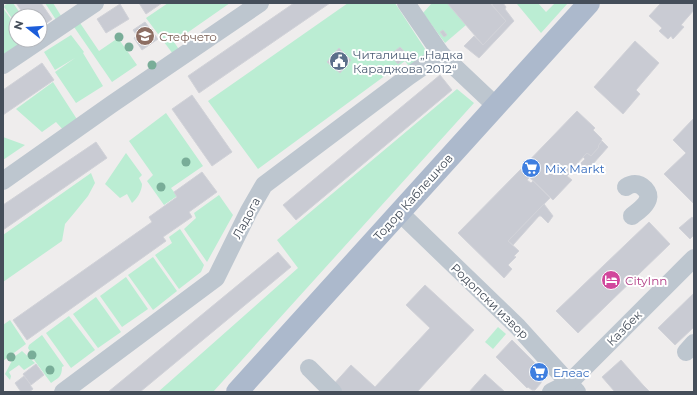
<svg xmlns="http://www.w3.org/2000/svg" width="697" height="395" viewBox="0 0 697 395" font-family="Montserrat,sans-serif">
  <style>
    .green { fill: #bbedd3 }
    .building { fill: #c9cbd3; stroke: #d1d2d8 }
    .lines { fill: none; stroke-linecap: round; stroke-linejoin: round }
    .minor { stroke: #bdc6cf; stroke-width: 18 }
    .major { stroke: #acb9cc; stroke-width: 22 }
    .tree { fill: #79ad98 }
    .labels { text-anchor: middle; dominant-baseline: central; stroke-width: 4; stroke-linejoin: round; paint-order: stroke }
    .education-label { font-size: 12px; fill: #785e54; stroke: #fff; text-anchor: start }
    .service-label { font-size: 12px; fill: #4e5e75; stroke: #fff; text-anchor: start }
    .shop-label { font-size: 12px; fill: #366cbe; stroke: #fff; text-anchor: start }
    .street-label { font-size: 12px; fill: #454e5a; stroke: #fff }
    .hotel-label { font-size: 12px; fill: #b23c85; stroke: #fff; text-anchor: start }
  </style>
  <rect width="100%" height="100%" fill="#efeded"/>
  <g class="green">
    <path d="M9,3H13L22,16H16V24L4,7L5,5Z"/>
    <path d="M45,3H53L63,19L58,23Z"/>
    <path d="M168,3H230L174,42L182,54L176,58L146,18Z"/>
    <path d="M348,3H395L427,52L429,56L411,69L405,61L258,169L208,101Z"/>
    <path d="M432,3H447L466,25L445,43L423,13Z"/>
    <path d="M518,3H538L546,12L555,3H568L541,33L517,4Z"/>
    <path d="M3,8L16,26V40H27L3,55Z"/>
    <path d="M78,20L99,51L118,38L137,65L112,82L72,24Z"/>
    <path d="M71,35L84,52L83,53L103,86L76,103L55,72L75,58L55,70L44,52Z"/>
    <path d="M53,82L80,124L67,134L56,122L42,132L16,109Z"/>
    <path d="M457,89L474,103L213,392H158L298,268L277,240Z"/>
    <path d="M166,113L203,166L171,188L177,196L164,205L147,181L153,175L129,141Z"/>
    <path d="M3,137L25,145L3,160Z"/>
    <path d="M126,153L142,175L139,178C140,180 141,182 142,184C142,191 137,199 132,203L127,194L120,198L105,184Z"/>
    <path d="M91,173L95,183L88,196L75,212L65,224L62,241L3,282V235Z"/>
    <path d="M219,195L233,215L207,262L184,229L196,218L194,213Z"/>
    <path d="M180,229L204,265L201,272L179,289L155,255L172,243L169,237Z"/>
    <path d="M153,257L177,291L153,310L128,275Z"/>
    <path d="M126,277L148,309L122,327L100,296Z"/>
    <path d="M96,297L121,332L98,348L73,314Z"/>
    <path d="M69,316L95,350L71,368L46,333Z"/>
    <path d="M10,320L26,344L3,361V325Z"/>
    <path d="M498,327L506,334L493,349L485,342Z"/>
    <path d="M42,335L64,366L62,367C62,377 58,378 51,383L32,357L27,355L31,353L28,348L29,345Z"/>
    <path d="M22,351L35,363L24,370L19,365L9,372L11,376L10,380L5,374L6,372L14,357Z"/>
  </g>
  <g class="building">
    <path d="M16,3H41L52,19L40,28V16H25Z"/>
    <path d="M139,3H162L146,14Z"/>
    <path d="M294,3H330L199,93L188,76Z"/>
    <path d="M447,3H490L506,21L483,45Z"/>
    <path d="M494,3H503L506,7L505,9L514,21L479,58L464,46L474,36L483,45L506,21L492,5Z"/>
    <path d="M661,3H694V10L681,25L684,27L673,39L671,36L668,39L659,31L662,28L649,16Z"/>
    <path d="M120,4L129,19L106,33L97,19Z"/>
    <path d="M145,22L158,39L142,50L134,38L137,36L133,30Z"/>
    <path d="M443,30L447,35L444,37L440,32Z"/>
    <path d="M635,41L659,63L636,90L640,94L623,114L594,87Z"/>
    <path d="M400,47L404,51L401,54L404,58L398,64L390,55Z"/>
    <path d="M339,48L351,60L340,73L327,62Z"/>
    <path d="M42,63L54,80L3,115V90Z"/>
    <path d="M440,75L452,90L296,220L283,205Z"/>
    <path d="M192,95L232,152L212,166L172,109Z"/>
    <path d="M577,111L595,128L593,130L602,139L601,141H602L598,146L599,147L591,156L587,153L572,169L573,170L567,176L572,180L553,200L521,169Z"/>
    <path d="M694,118V204L664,174L686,153L673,140Z"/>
    <path d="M602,141L608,147L592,165L594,166L587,173L579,165L585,159L583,157L587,153L591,156L599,147L598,146Z"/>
    <path d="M96,142L107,158L3,230V205Z"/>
    <path d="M521,169L530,177L527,180L531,183L533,181L550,198L508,241L519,251L514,256L516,257L508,265L512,269L504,278L458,233Z"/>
    <path d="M202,172L217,192L189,212L192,217L163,237L166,241L27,340L13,320L152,222L149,217L177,197L174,192Z"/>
    <path d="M544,204L553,216L548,223L541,216H539L513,245L508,241Z"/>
    <path d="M692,217L694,219V235L690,239L679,228Z"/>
    <path d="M649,222L670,244L578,333L556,311Z"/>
    <path d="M278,252L291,267L140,392H108Z"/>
    <path d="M425,285L474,330L417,392H338L332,386L351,365L375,387L430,328L406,305Z"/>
    <path d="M694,293V327L675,345L658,328Z"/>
    <path d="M512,340L541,369L542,373L541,383L535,390H532L528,387L527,388L496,357Z"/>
    <path d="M621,360L643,385L650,392H615L602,377Z"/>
    <path d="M36,364L44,375L31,385L23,374Z"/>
    <path d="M485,374L505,392H469Z"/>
    <path d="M24,376L31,385H30L33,389L29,392H21L15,383Z"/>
  </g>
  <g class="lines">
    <g class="minor">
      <path d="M406,3L441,54L496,106"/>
      <path d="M3,65L95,3"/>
      <path d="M3,181L112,104L260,3"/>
      <path d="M626,187C629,185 631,184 635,184C642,184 650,192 648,199C646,206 638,211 632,216"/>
      <path d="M399,212L518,327L577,392"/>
      <path d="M686,352L694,343"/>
      <path d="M309,368L333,392"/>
      <path d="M63,392L216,278L249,211L264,185L409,76L441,54"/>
      <path d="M551,392L569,383L694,258"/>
    </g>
    <path class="major" d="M237,392L589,3"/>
  </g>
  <g class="tree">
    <circle cx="119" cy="37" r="4.5"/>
    <circle cx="129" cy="47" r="4.5"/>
    <circle cx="152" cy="65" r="4.5"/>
    <circle cx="186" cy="162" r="4.5"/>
    <circle cx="161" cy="187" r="4.5"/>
    <circle cx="32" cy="355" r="4.5"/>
    <circle cx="11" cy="357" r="4.5"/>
    <circle cx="50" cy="370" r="4.5"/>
  </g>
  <defs>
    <symbol id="school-disc" viewBox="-11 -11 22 22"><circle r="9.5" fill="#8d6e63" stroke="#fff"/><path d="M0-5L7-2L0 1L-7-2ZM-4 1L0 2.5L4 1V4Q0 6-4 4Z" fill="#fff"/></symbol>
    <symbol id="civic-disc" viewBox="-11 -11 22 22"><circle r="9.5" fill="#5c6f8a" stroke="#fff"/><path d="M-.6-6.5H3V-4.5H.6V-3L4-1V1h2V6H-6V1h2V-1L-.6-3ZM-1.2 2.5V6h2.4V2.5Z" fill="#fff"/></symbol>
    <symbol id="supermarket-disc" viewBox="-11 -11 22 22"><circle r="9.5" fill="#3f7fe0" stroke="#fff"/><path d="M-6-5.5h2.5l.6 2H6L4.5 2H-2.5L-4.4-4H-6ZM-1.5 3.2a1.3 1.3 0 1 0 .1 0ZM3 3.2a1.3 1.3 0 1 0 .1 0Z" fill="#fff"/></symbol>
    <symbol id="hotel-disc" viewBox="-11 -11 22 22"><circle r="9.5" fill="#d1479c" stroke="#fff"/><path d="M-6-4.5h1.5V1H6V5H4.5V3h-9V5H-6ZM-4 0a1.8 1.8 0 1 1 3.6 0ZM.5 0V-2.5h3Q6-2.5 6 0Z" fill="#fff"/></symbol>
  </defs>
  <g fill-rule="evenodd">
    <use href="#school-disc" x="134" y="25" width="22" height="22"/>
    <use href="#civic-disc" x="328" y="50" width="22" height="22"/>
    <use href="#supermarket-disc" x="520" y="157" width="22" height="22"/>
    <use href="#hotel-disc" x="600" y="269" width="22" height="22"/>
    <use href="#supermarket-disc" x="528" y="361" width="22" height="22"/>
  </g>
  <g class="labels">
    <g class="education-label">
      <text x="159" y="36">Стефчето</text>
    </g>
    <g class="service-label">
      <text x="353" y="54">Читалище „Надка<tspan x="353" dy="14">Караджова 2012“</tspan></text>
    </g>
    <g class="shop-label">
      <text x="545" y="168">Mix Markt</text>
      <text x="553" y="372">Елеас</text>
    </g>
    <g class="street-label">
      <text transform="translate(413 197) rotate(-48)">Тодор Каблешков</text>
      <text transform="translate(246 218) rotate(-62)">Ладога</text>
      <text transform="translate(490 301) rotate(44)">Родопски извор</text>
      <text transform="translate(624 328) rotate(-45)">Казбек</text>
    </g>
    <g class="hotel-label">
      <text x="625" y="280">CityInn</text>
    </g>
  </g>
  <rect width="697" height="395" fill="none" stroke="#454e5a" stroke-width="8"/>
  <g transform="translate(28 28) rotate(287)"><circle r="19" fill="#ffffff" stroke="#b5b8bd"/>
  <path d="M0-3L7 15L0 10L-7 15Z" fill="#1c5dda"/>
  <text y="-6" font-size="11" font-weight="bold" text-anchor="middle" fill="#454e5a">N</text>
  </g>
</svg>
